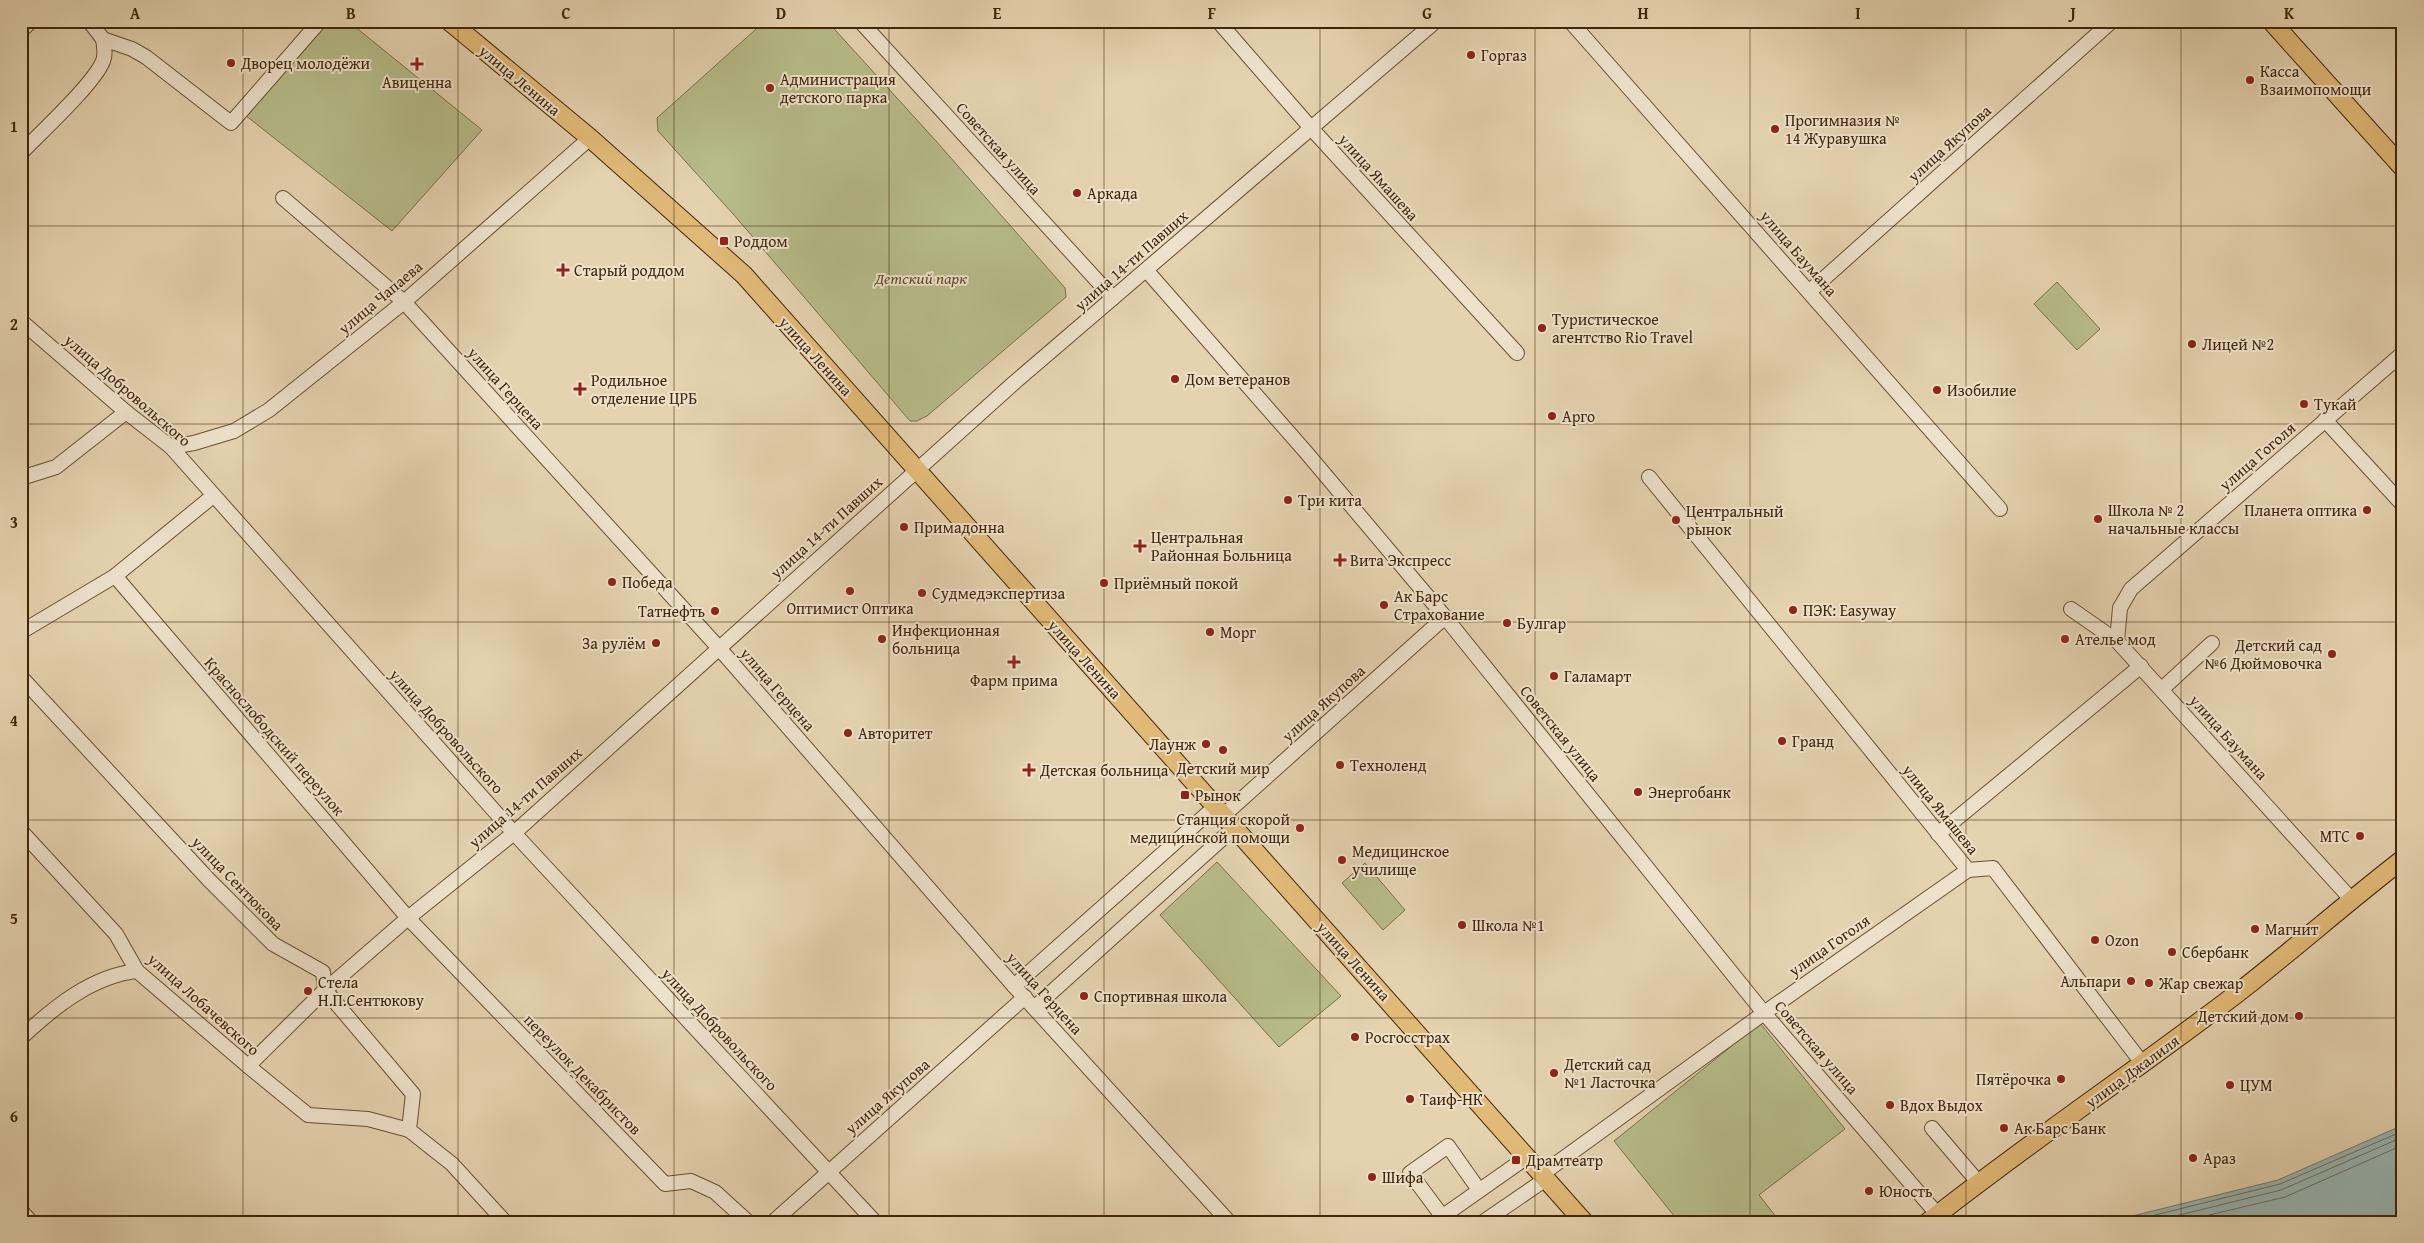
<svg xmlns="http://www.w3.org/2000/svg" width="2424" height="1243" viewBox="0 0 2424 1243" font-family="'Gentium Book Plus',serif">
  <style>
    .green { fill: #b6bc8a; stroke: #7c7048 }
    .water { fill: #98b6b4; stroke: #757c6f }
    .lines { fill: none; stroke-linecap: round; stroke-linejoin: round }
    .shore { stroke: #6c6e5e; stroke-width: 1 }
    .minor-casing { stroke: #6a5031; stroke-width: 16 }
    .major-casing { stroke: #412507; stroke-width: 20 }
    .minor { stroke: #eee2cc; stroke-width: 14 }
    .major { stroke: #e2ba78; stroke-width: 18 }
    .grid { fill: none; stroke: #412507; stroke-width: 1; stroke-opacity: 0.55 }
    .poi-dot { fill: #8f2418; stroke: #eee2cc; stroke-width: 2 }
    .labels { text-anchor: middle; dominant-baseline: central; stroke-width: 4; stroke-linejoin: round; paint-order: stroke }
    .poi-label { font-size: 16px; fill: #412507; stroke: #eee2cc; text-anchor: start }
    .street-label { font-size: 16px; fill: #412507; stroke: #eee2cc }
    .park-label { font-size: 16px; font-style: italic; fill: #5e4b28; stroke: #eee2cc }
    .neatline { fill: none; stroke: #412507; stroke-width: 2 }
    .grid-label { font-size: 16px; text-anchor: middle; font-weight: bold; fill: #412507 }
  </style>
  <rect width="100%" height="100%" fill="#e5d3b0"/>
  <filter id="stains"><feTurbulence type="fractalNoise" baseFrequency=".004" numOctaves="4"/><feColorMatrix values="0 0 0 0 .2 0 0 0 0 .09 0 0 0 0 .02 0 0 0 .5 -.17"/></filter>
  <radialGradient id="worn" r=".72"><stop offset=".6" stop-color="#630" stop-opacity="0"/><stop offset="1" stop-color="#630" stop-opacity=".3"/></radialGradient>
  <g class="green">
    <path d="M330,21H348L482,130L392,231L245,115Z"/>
    <path d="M765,21H827L936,141L1065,288L1066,297L927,416L917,421H910L734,215L658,131L657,118Z"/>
    <path d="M2057,282L2100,329L2077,350L2034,304Z"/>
    <path d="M1217,862L1341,996L1279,1047L1160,915Z"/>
    <path d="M1365,863L1405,910L1383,930L1342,883Z"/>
    <path d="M1760,1023L1845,1129L1759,1195L1780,1222H1679L1614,1141Z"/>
  </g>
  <path class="water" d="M2403,1125V1222H2108L2278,1180Z"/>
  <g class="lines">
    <g class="shore">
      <path d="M2127,1222L2280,1184L2403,1131"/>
      <path d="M2151,1222L2281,1190L2403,1137"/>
      <path d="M2180,1222L2285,1197L2403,1145"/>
    </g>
    <defs>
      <g id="minor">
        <path d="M89,21L103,39L132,49L146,57L231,123L320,21"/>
        <path d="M860,21L1113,298"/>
        <path d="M1218,21L1311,128L1517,353"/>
        <path d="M1570,21L2000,509"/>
        <path d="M21,31L31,21"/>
        <path d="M21,153C40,133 94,84 103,61C106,54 104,47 103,39"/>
        <path d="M283,198L404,302L718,647L1014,986L1229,1222"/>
        <path d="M1147,271L1305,451L1445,617L1764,1013L1944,1222"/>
        <path d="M1810,291L2112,21"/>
        <path d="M21,321L126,412L171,447L514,833L875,1222"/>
        <path d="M2325,420L2403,505"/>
        <path d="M171,447L194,443L234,431L269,410L404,302L590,138"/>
        <path d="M1649,477L1968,870"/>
        <path d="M21,478L56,467L126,412"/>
        <path d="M115,576L408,918L665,1184L691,1181L715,1192L748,1222"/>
        <path d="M2071,609L2117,641L2351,899"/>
        <path d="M21,632L115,576L213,496"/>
        <path d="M2117,641L2120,608L2131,589L2403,353"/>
        <path d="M21,677L209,880L273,944L323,972L325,990L413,1094L409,1130L452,1164L505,1222"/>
        <path d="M2162,689L2212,643"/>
        <path d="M1224,815L1445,617"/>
        <path d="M21,831L116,934L137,971L248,1066L308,1115L368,1119L409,1130"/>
        <path d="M1938,834L2141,666"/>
        <path d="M1968,870L1993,868L2142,1063"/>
        <path d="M1014,986L1216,806"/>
        <path d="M1034,1008L1235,827"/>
        <path d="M21,1038C54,1007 92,976 137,971"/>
        <path d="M248,1066L325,990L408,918L514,833L1015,382L1436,21"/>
        <path d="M1932,1128L1978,1182"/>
        <path d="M1542,1174L1764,1013L1968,870"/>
        <path d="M21,1211L31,1222"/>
        <path d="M1442,1216L1410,1173L1448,1146L1479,1190"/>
        <path d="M1436,1221L1527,1157"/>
        <path d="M773,1222L1025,997"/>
        <path d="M1483,1222L1546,1179"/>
      </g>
      <g id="major">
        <path d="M449,21L590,138L744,275L1584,1222"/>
        <path d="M2271,21L2403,168"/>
        <path d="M1928,1222C2028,1143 2134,1072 2235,995C2292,951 2346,903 2403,859"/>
      </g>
    </defs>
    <use href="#minor" class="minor-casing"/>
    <use href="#major" class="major-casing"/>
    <use href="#minor" class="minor"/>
    <use href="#major" class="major"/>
  </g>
  <path class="grid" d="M243,21V1222M458,21V1222M674,21V1222M889,21V1222M1104,21V1222M1320,21V1222M1535,21V1222M1750,21V1222M1966,21V1222M2181,21V1222M21,226H2403M21,424H2403M21,622H2403M21,820H2403M21,1018H2403"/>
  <g class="poi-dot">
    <circle cx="1471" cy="55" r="5"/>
    <circle cx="231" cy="63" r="5"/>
    <path d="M414.5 56.5h5v5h5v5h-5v5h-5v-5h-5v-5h5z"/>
    <circle cx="2250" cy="80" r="5"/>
    <circle cx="770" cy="88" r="5"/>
    <circle cx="1775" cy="129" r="5"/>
    <circle cx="1077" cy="193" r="5"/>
    <rect x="719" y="236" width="10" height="10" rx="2.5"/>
    <path d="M560.5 262.5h5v5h5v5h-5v5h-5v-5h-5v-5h5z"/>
    <circle cx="1542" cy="328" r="5"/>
    <circle cx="2192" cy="344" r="5"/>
    <circle cx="1175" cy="379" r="5"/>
    <path d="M577.5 381.5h5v5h5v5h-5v5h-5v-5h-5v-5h5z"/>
    <circle cx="1937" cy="390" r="5"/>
    <circle cx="2304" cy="404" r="5"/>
    <circle cx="1552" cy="416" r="5"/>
    <circle cx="1288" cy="500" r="5"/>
    <circle cx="2367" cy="510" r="5"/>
    <circle cx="2098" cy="519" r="5"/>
    <circle cx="1676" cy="520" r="5"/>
    <circle cx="904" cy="527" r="5"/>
    <path d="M1137.5 538.5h5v5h5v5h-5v5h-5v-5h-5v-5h5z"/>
    <path d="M1337.5 552.5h5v5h5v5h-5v5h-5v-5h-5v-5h5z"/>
    <circle cx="612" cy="582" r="5"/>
    <circle cx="1104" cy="583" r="5"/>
    <circle cx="850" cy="591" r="5"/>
    <circle cx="922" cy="593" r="5"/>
    <circle cx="1384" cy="605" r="5"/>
    <circle cx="1793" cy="610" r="5"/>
    <circle cx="715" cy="611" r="5"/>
    <circle cx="1507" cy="623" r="5"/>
    <circle cx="1210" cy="632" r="5"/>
    <circle cx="882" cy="639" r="5"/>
    <circle cx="2065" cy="639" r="5"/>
    <circle cx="656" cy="643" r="5"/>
    <circle cx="2332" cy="654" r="5"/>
    <path d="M1011.5 654.5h5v5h5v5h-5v5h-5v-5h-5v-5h5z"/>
    <circle cx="1554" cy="676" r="5"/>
    <circle cx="848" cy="733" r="5"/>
    <circle cx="1782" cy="741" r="5"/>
    <circle cx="1206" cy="744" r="5"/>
    <circle cx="1223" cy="750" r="5"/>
    <circle cx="1340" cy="765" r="5"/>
    <path d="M1026.5 762.5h5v5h5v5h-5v5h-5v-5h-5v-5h5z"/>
    <circle cx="1638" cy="792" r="5"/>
    <rect x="1180" y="790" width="10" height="10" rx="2.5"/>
    <circle cx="1300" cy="828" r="5"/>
    <circle cx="2360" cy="836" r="5"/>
    <circle cx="1342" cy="860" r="5"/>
    <circle cx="1462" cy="925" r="5"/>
    <circle cx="2255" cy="929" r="5"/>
    <circle cx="2095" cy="940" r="5"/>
    <circle cx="2172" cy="952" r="5"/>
    <circle cx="2131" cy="981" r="5"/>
    <circle cx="2149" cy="983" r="5"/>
    <circle cx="308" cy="991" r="5"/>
    <circle cx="1084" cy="996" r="5"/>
    <circle cx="2299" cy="1016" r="5"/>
    <circle cx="1355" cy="1037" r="5"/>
    <circle cx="1554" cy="1073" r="5"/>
    <circle cx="2061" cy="1079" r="5"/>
    <circle cx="2230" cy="1085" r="5"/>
    <circle cx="1410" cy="1099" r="5"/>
    <circle cx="1890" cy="1105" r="5"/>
    <circle cx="2004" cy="1128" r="5"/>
    <circle cx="2193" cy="1158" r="5"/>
    <rect x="1511" y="1155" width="10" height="10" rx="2.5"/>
    <circle cx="1372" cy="1177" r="5"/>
    <circle cx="1869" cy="1191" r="5"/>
  </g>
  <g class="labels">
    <g class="poi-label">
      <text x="1481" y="55">Горгаз</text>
      <text x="241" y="63">Дворец молодёжи</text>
      <text x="2260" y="71">Касса<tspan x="2260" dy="18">Взаимопомощи</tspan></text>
      <text x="780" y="79">Администрация<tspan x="780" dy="18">детского парка</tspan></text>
      <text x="417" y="82" text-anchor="middle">Авиценна</text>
      <text x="1785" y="120">Прогимназия №<tspan x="1785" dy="18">14 Журавушка</tspan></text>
      <text x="1087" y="193">Аркада</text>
      <text x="734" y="241">Роддом</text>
      <text x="574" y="270">Старый роддом</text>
      <text x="1552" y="319">Туристическое<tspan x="1552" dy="18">агентство Rio Travel</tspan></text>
      <text x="2202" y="344">Лицей №2</text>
      <text x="1185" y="379">Дом ветеранов</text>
      <text x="591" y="380">Родильное<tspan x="591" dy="18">отделение ЦРБ</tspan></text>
      <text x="1947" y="390">Изобилие</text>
      <text x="2314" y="404">Тукай</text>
      <text x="1562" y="416">Арго</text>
      <text x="1298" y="500">Три кита</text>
      <text x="2108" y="510">Школа № 2<tspan x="2108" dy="18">начальные классы</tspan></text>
      <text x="2357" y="510" text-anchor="end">Планета оптика</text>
      <text x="1686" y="511">Центральный<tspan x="1686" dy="18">рынок</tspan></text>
      <text x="914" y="527">Примадонна</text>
      <text x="1151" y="537">Центральная<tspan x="1151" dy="18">Районная Больница</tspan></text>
      <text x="1350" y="560">Вита Экспресс</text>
      <text x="622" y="582">Победа</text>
      <text x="1114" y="583">Приёмный покой</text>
      <text x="932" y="593">Судмедэкспертиза</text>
      <text x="1394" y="596">Ак Барс<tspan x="1394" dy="18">Страхование</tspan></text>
      <text x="850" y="608" text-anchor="middle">Оптимист Оптика</text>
      <text x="1803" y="610">ПЭК: Easyway</text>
      <text x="705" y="611" text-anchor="end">Татнефть</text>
      <text x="1517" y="623">Булгар</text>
      <text x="892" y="630">Инфекционная<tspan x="892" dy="18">больница</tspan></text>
      <text x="1220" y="632">Морг</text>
      <text x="2075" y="639">Ателье мод</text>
      <text x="646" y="643" text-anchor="end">За рулём</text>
      <text x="2322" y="645" text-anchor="end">Детский сад<tspan x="2322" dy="18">№6 Дюймовочка</tspan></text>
      <text x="1564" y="676">Галамарт</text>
      <text x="1014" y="680" text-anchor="middle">Фарм прима</text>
      <text x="858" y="733">Авторитет</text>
      <text x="1792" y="741">Гранд</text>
      <text x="1196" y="744" text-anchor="end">Лаунж</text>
      <text x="1350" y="765">Техноленд</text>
      <text x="1223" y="768" text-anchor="middle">Детский мир</text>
      <text x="1040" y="770">Детская больница</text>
      <text x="1648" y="792">Энергобанк</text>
      <text x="1195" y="795">Рынок</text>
      <text x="1290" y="819" text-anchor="end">Станция скорой<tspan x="1290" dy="18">медицинской помощи</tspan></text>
      <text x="2350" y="836" text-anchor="end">МТС</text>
      <text x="1352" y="851">Медицинское<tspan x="1352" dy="18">училище</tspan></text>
      <text x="1472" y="925">Школа №1</text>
      <text x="2265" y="929">Магнит</text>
      <text x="2105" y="940">Ozon</text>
      <text x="2182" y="952">Сбербанк</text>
      <text x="2121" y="981" text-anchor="end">Альпари</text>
      <text x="318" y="982">Стела<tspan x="318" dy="18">Н.П.Сентюкову</tspan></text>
      <text x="2159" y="983">Жар свежар</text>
      <text x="1094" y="996">Спортивная школа</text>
      <text x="2289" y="1016" text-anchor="end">Детский дом</text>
      <text x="1365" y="1037">Росгосстрах</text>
      <text x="1564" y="1064">Детский сад<tspan x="1564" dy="18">№1 Ласточка</tspan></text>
      <text x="2051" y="1079" text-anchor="end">Пятёрочка</text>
      <text x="2240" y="1085">ЦУМ</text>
      <text x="1420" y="1099">Таиф-НК</text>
      <text x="1900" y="1105">Вдох Выдох</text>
      <text x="2014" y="1128">Ак Барс Банк</text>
      <text x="2203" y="1158">Араз</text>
      <text x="1526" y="1160">Драмтеатр</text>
      <text x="1382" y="1177">Шифа</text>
      <text x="1879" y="1191">Юность</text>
    </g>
    <g class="street-label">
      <text transform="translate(520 80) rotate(40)">улица Ленина</text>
      <text transform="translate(1949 143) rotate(-42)">улица Якупова</text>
      <text transform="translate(999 148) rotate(48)">Советская улица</text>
      <text transform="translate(1379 177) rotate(48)">улица Ямашева</text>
      <text transform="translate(1799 253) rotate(49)">улица Баумана</text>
      <text transform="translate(1131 260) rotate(-41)">улица 14-ти Павших</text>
      <text transform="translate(380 297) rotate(-40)">улица Чапаева</text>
      <text transform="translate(816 356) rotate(48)">улица Ленина</text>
      <text transform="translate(506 388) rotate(48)">улица Герцена</text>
      <text transform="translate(128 390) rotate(41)">улица Добровольского</text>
      <text transform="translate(2257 456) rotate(-41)">улица Гоголя</text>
      <text transform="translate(826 527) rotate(-42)">улица 14-ти Павших</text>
      <text transform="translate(1085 659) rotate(48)">улица Ленина</text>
      <text transform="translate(778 689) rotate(49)">улица Герцена</text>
      <text transform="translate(1323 703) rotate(-42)">улица Якупова</text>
      <text transform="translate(447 731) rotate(48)">улица Добровольского</text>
      <text transform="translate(1561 733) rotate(51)">Советская улица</text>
      <text transform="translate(275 736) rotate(49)">Краснослободский переулок</text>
      <text transform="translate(2229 737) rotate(48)">улица Баумана</text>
      <text transform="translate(525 797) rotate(-41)">улица 14-ти Павших</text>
      <text transform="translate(1941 809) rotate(51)">улица Ямашева</text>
      <text transform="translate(238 883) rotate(46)">улица Сентюкова</text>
      <text transform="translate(1829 945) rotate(-35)">улица Гоголя</text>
      <text transform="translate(1354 961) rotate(48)">улица Ленина</text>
      <text transform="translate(1045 993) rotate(48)">улица Герцена</text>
      <text transform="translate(204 1004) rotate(42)">улица Лобачевского</text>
      <text transform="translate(720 1029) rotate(47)">улица Добровольского</text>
      <text transform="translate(1817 1047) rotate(49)">Советская улица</text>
      <text transform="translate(2132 1071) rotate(-36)">улица Джалиля</text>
      <text transform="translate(583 1074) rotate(46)">переулок Декабристов</text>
      <text transform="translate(887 1096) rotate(-41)">улица Якупова</text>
    </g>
    <g class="park-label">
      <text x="921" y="278">Детский парк</text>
    </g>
  </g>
  <rect width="2424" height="1243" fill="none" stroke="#e5d3b0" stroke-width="55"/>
  <rect x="28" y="28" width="2368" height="1188" class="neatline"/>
  <g class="grid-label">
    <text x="135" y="19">A</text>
    <text x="351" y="19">B</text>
    <text x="566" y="19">C</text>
    <text x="781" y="19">D</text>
    <text x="997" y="19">E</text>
    <text x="1212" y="19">F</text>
    <text x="1427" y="19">G</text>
    <text x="1643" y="19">H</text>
    <text x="1858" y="19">I</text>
    <text x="2073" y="19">J</text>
    <text x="2289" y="19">K</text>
    <text x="14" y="132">1</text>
    <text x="14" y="330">2</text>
    <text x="14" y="528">3</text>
    <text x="14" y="726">4</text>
    <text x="14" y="924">5</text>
    <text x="14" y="1122">6</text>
  </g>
  <rect width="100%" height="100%" filter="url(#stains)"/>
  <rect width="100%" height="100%" fill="url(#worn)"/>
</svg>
